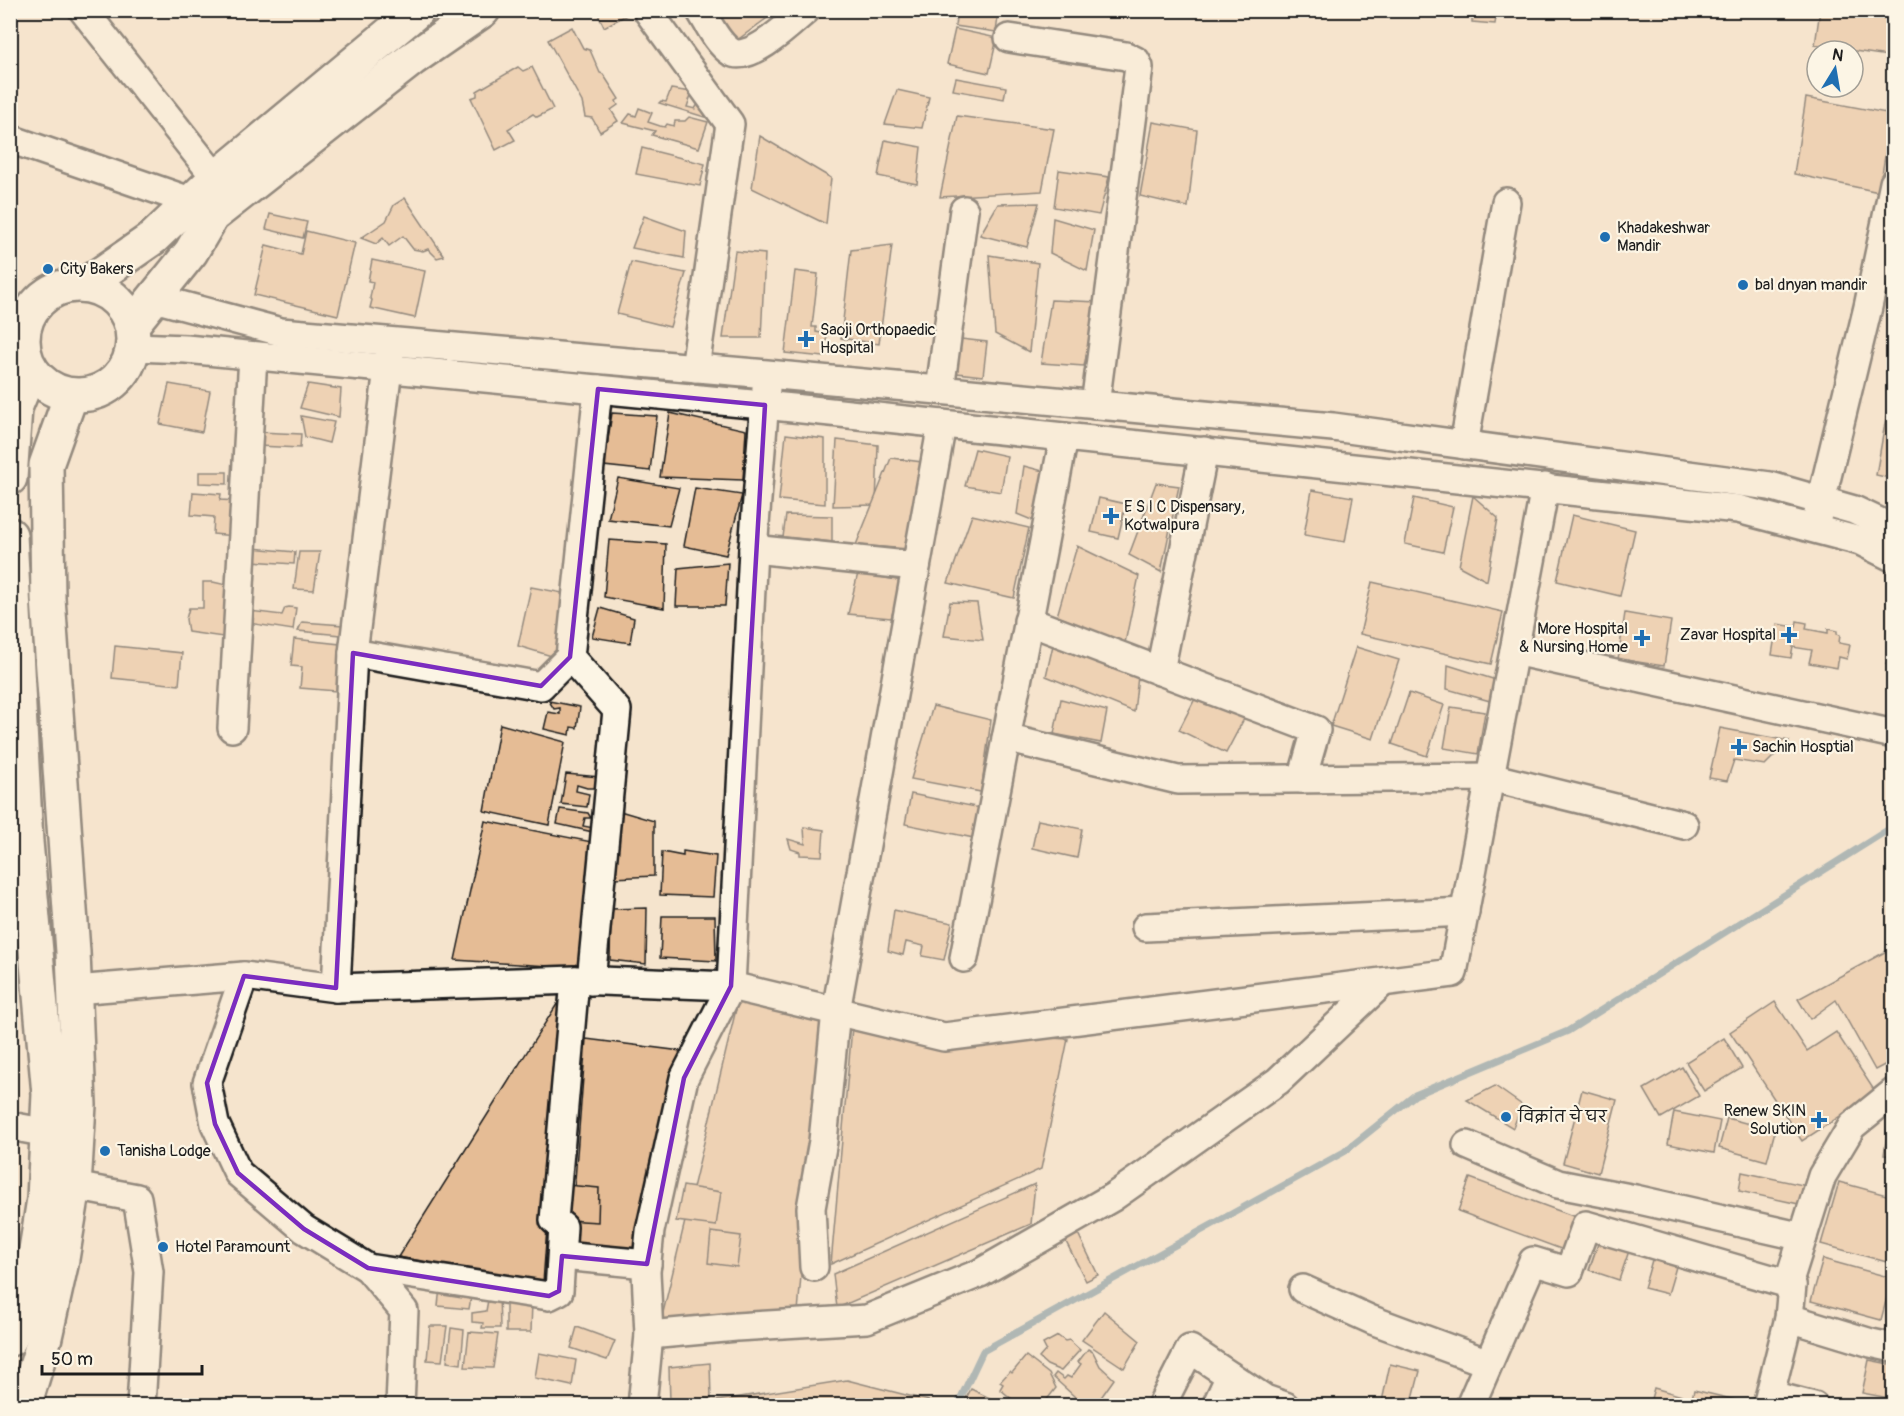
<svg xmlns="http://www.w3.org/2000/svg" width="1904" height="1416" viewBox="0 0 1904 1416" font-family="Pangolin,'Playpen Sans Deva',sans-serif">
  <style>
    .lines { fill: none; stroke-linecap: round; stroke-linejoin: round }
    .stream { stroke: #5b8295; stroke-width: 7 }
    .building { fill: #e5bc95; stroke: #1c1c1c; stroke-width: 1.5 }
    .minor-casing { stroke: #1c1c1c; stroke-width: 32 }
    .major-casing { stroke: #1c1c1c; stroke-width: 38 }
    .minor { stroke: #fcf5e5; stroke-width: 27 }
    .major { stroke: #fcf5e5; stroke-width: 33 }
    .marked { fill: none; stroke: #7b2cbf; stroke-width: 4.5; stroke-linejoin: round }
    .poi-dot { fill: #1f6fb2; stroke: #fcf5e5; stroke-width: 2 }
    .labels { text-anchor: middle; dominant-baseline: central; stroke-width: 4.5; stroke-linejoin: round; paint-order: stroke }
    .poi-label { font-size: 16px; fill: #1c1c1c; stroke: #fcf5e5; text-anchor: start }
  </style>
  <rect width="100%" height="100%" fill="#f5e4cd"/>
  <filter id="ink" filterUnits="userSpaceOnUse"><feTurbulence type="fractalNoise" baseFrequency=".0167" numOctaves="2"/><feDisplacementMap in="SourceGraphic" scale="12" xChannelSelector="R" yChannelSelector="G"/><feConvolveMatrix kernelMatrix="1 2 1 2 8 2 1 2 1" color-interpolation-filters="sRGB"/></filter>
  <g filter="url(#ink)">
    <g class="lines">
      <path class="stream" d="M957,1406L983,1351L1344,1152L1415,1095L1568,1031L1894,826"/>
    </g>
    <g class="building">
      <path d="M596,10H636L604,27Z"/>
      <path d="M714,10H778L736,41Z"/>
      <path d="M957,10H999L996,32L955,26Z"/>
      <path d="M1110,10H1140L1139,16Z"/>
      <path d="M1466,10H1497L1495,24L1472,22V11Z"/>
      <path d="M1820,10H1894V57L1815,45Z"/>
      <path d="M572,27L583,48L590,50L600,73L603,74L619,99L616,101L618,105L611,110L618,121L600,132L592,118L585,117L582,102L548,40Z"/>
      <path d="M955,29L997,38L989,73L947,64Z"/>
      <path d="M518,67L523,71L532,67L553,109L537,117L533,114L508,129L515,140L496,150L471,98L477,96V91Z"/>
      <path d="M956,78L1006,87L1004,99L953,90Z"/>
      <path d="M671,89L692,92L687,107L695,109L701,99L711,119L659,103L661,101L666,102Z"/>
      <path d="M897,90L929,97L922,128L885,124Z"/>
      <path d="M1806,98L1892,114L1879,192L1794,174Z"/>
      <path d="M639,108L652,113L648,122L660,126L665,127L667,124L674,126L675,121H685L689,117L708,122L699,148L652,135L655,131L623,123L630,114L636,116Z"/>
      <path d="M957,116L1054,129L1042,191L940,197Z"/>
      <path d="M1153,122L1197,130L1188,207L1140,196Z"/>
      <path d="M760,136L831,178L826,224L752,188Z"/>
      <path d="M885,140L921,147L917,184L878,176Z"/>
      <path d="M642,148L705,164L700,186L636,174Z"/>
      <path d="M1059,170L1109,177L1099,215L1054,207Z"/>
      <path d="M405,198L444,256L437,258L428,249L423,251L413,249L403,236L389,246L383,238L376,244L361,238L386,221L394,205Z"/>
      <path d="M1039,203L1027,247L980,235L998,204Z"/>
      <path d="M270,214L307,222L303,238L266,229Z"/>
      <path d="M644,216L686,231L684,258L632,248Z"/>
      <path d="M1053,218L1094,230L1087,271L1050,253Z"/>
      <path d="M306,231L355,243L338,315L254,295L266,245L301,254Z"/>
      <path d="M892,245L879,344L841,338L851,250Z"/>
      <path d="M735,251L765,254L761,338H723Z"/>
      <path d="M989,255L1038,263L1029,352L995,334Z"/>
      <path d="M372,260L425,271L415,318L370,308L372,300L370,298L373,282L368,281Z"/>
      <path d="M631,262L686,273L670,327L617,314Z"/>
      <path d="M795,271L818,274L812,327H816V332L827,334L824,357L785,353Z"/>
      <path d="M1051,300L1099,302L1084,366L1041,363Z"/>
      <path d="M961,339L987,342L983,376L957,373Z"/>
      <path d="M169,384L210,391L202,432L160,424Z"/>
      <path d="M308,384L341,389L339,417L300,408Z"/>
      <path d="M1888,406L1894,407V479L1876,475Z"/>
      <path d="M612,413L657,416L650,471L604,466Z"/>
      <path d="M670,413L746,430L743,480L660,477Z"/>
      <path d="M301,416L334,422L329,443L305,437Z"/>
      <path d="M259,432L301,434L300,448L258,446Z"/>
      <path d="M786,434L825,439V504L779,500Z"/>
      <path d="M837,440L878,445L876,505L833,506Z"/>
      <path d="M975,449L1007,456L1001,492L965,486Z"/>
      <path d="M891,458L922,462L909,549L856,545Z"/>
      <path d="M1024,466L1043,471L1034,521L1017,514Z"/>
      <path d="M199,472H227V484L199,483Z"/>
      <path d="M618,478L679,488L669,526L608,519Z"/>
      <path d="M1156,483L1179,486L1161,572L1129,555Z"/>
      <path d="M695,488L742,495L726,555L684,546Z"/>
      <path d="M1312,490L1353,497L1345,542L1304,535Z"/>
      <path d="M193,492L221,494L220,500L238,501L235,536L213,534L214,517L191,515Z"/>
      <path d="M1473,496L1498,518L1487,581L1459,566Z"/>
      <path d="M1099,498L1126,504L1118,538L1091,532Z"/>
      <path d="M1414,498L1453,507L1443,552L1405,544Z"/>
      <path d="M786,515L832,516V542L783,537Z"/>
      <path d="M972,515L1029,528L1014,598L948,583Z"/>
      <path d="M1572,515L1635,530L1620,596L1557,581Z"/>
      <path d="M609,540L666,544L664,608L604,597Z"/>
      <path d="M1077,546L1139,576L1125,643L1057,616Z"/>
      <path d="M252,548L295,552L294,564L251,561Z"/>
      <path d="M299,552H320L314,590L294,589Z"/>
      <path d="M728,563L725,606H676L678,568Z"/>
      <path d="M858,573L902,581L891,618L848,614Z"/>
      <path d="M203,582H213L231,586L223,637L188,632L186,619L189,608H203Z"/>
      <path d="M1372,582L1503,612L1491,664L1360,634Z"/>
      <path d="M531,587L563,593L555,657L518,646Z"/>
      <path d="M950,602L977,603L983,640L944,636Z"/>
      <path d="M289,607L296,608L293,630L248,623L250,611L282,615L285,608Z"/>
      <path d="M600,608L634,618L630,643L592,637Z"/>
      <path d="M1625,613L1671,621L1664,666L1618,659Z"/>
      <path d="M1797,621L1807,623L1806,629L1828,633V629L1837,631V634L1840,635L1839,643L1850,645L1847,659L1839,657L1837,668L1809,663L1812,650L1793,647L1791,658L1772,655L1777,624L1796,627Z"/>
      <path d="M302,622L343,625L341,635L298,631Z"/>
      <path d="M294,639L340,644L336,691L300,688L302,667L291,666Z"/>
      <path d="M1053,645L1138,676L1134,712L1046,676Z"/>
      <path d="M1894,645V667L1886,664Z"/>
      <path d="M115,646L182,653L179,685L112,678Z"/>
      <path d="M1356,647L1399,660L1373,739L1331,726Z"/>
      <path d="M1448,665L1496,680L1490,701L1447,689Z"/>
      <path d="M1200,689L1247,713L1226,753L1179,730Z"/>
      <path d="M1409,693L1444,705L1427,756L1392,744Z"/>
      <path d="M1061,699L1107,711L1101,743L1054,734Z"/>
      <path d="M549,701L580,707L577,728L571,727L570,735L544,729L548,712L560,714V708L554,709Z"/>
      <path d="M933,706L991,720L981,792L911,779Z"/>
      <path d="M1451,707L1485,712L1478,754L1444,748Z"/>
      <path d="M500,724L565,742L549,825L484,811Z"/>
      <path d="M1720,728L1789,741L1765,765L1734,760L1727,781L1709,778Z"/>
      <path d="M566,774L600,777L598,788H587L577,785L576,791L589,794L587,807L561,804Z"/>
      <path d="M911,794L981,808L974,838L905,824Z"/>
      <path d="M560,809L588,813L591,818H585L583,826L594,828L593,832L557,824Z"/>
      <path d="M620,811L654,821V876L614,878Z"/>
      <path d="M1038,820L1082,829L1077,858L1032,848Z"/>
      <path d="M485,821L592,842L581,968L455,960Z"/>
      <path d="M804,827L824,830L822,856L800,855V852L791,849L788,839L805,844Z"/>
      <path d="M683,851L716,856L713,897L660,895L662,852L683,856Z"/>
      <path d="M647,908L646,964L610,960L611,909Z"/>
      <path d="M894,910L952,923L944,960L922,956L924,946L906,942L903,955L888,951Z"/>
      <path d="M662,916H715L716,961L660,958Z"/>
      <path d="M1894,947V1060L1875,1070L1836,1000L1810,1019L1798,999Z"/>
      <path d="M564,993L543,1283L398,1257Z"/>
      <path d="M738,1001L822,1021L798,1312L661,1321Z"/>
      <path d="M1775,1002L1807,1051L1836,1032L1876,1093L1802,1141L1730,1032Z"/>
      <path d="M852,1027L1068,1039L1041,1169L831,1264Z"/>
      <path d="M1724,1038L1742,1068L1704,1091L1686,1062Z"/>
      <path d="M586,1039L681,1051L640,1254L570,1244Z"/>
      <path d="M1682,1067L1699,1096L1661,1118L1644,1089Z"/>
      <path d="M1495,1086L1522,1105L1513,1128L1467,1100Z"/>
      <path d="M1582,1090L1617,1100L1598,1173L1563,1163Z"/>
      <path d="M1894,1111V1156L1884,1155L1890,1113Z"/>
      <path d="M1674,1112L1720,1121L1714,1153L1668,1144Z"/>
      <path d="M1727,1118L1775,1131L1767,1161L1719,1148Z"/>
      <path d="M1742,1172L1803,1185L1799,1204L1739,1191Z"/>
      <path d="M1470,1178L1581,1219L1569,1252L1458,1211Z"/>
      <path d="M1839,1182L1894,1197V1264L1821,1244Z"/>
      <path d="M1035,1184L1031,1224L837,1308L833,1274Z"/>
      <path d="M567,1185L599,1188L598,1222L565,1220Z"/>
      <path d="M683,1186L721,1192L716,1226L676,1221Z"/>
      <path d="M1073,1223L1098,1275L1086,1281L1060,1230Z"/>
      <path d="M711,1232L741,1236L737,1267L708,1263Z"/>
      <path d="M1600,1238L1630,1248L1619,1280L1589,1270Z"/>
      <path d="M1654,1253L1678,1260L1668,1294L1644,1288Z"/>
      <path d="M1823,1259L1892,1278L1881,1320L1811,1301Z"/>
      <path d="M440,1287L472,1292L469,1309L438,1306Z"/>
      <path d="M499,1293L500,1328H482L483,1323L472,1322V1313L486,1311L488,1300Z"/>
      <path d="M506,1299L532,1301L531,1332H506Z"/>
      <path d="M1104,1311L1140,1341L1124,1368L1082,1340Z"/>
      <path d="M430,1326H447L442,1361L427,1360Z"/>
      <path d="M577,1327L615,1341L607,1360L571,1348Z"/>
      <path d="M451,1328L464,1330L461,1364L447,1362Z"/>
      <path d="M469,1332L498,1334L493,1368L465,1367Z"/>
      <path d="M1058,1336L1065,1341L1069,1340L1080,1350L1061,1371L1047,1365L1039,1358L1046,1350L1043,1344Z"/>
      <path d="M1088,1349L1093,1352L1100,1366L1114,1379L1095,1406H1085L1053,1377L1056,1373L1064,1379L1067,1376L1071,1378L1081,1364L1078,1362Z"/>
      <path d="M539,1353L576,1360L572,1386L535,1378Z"/>
      <path d="M1026,1356L1049,1374L1056,1388L1042,1406H1020L1000,1389L1003,1384L1000,1382L1010,1371L1012,1373Z"/>
      <path d="M1869,1360L1894,1365V1399L1862,1393Z"/>
      <path d="M710,1363L711,1399L670,1402L669,1367Z"/>
      <path d="M1390,1364L1420,1371L1411,1406H1381Z"/>
      <path d="M847,1380L945,1405L684,1406Z"/>
      <path d="M1654,1388L1682,1396L1679,1406H1649Z"/>
      <path d="M971,1389L996,1401L1001,1406H962Z"/>
      <path d="M1694,1390L1744,1402L1743,1406H1690Z"/>
    </g>
    <g class="lines">
      <defs>
        <g id="minor">
          <path d="M83,10L216,178"/>
          <path d="M647,10L730,124L695,368"/>
          <path d="M700,10C709,24 717,43 731,52C750,63 792,22 806,10"/>
          <path d="M1009,38L1126,56L1136,61L1139,67L1095,405"/>
          <path d="M10,139L190,201"/>
          <path d="M154,298L281,332L767,374L1333,427L1770,486L1854,510L1894,529"/>
          <path d="M134,347L186,349L793,408L1738,509L1860,541L1894,558"/>
          <path d="M940,390L964,210"/>
          <path d="M1464,445L1506,202"/>
          <path d="M1817,518L1868,307L1894,183"/>
          <path d="M753,549L916,566"/>
          <path d="M1028,621L1316,730L1302,779"/>
          <path d="M1514,651L1894,734"/>
          <path d="M353,653L541,686L570,657L598,389"/>
          <path d="M570,657L617,710L591,981"/>
          <path d="M1160,671L1204,451"/>
          <path d="M232,728L253,356"/>
          <path d="M1006,738L1178,780L1490,777L1684,825"/>
          <path d="M1146,927L1465,912"/>
          <path d="M964,958L1064,437"/>
          <path d="M244,976L207,1083L215,1124L238,1173L304,1229L368,1268L404,1311L400,1406"/>
          <path d="M336,988L353,653L390,352"/>
          <path d="M75,990L244,976L336,988L575,980L731,986L944,1037L1453,973L1545,487"/>
          <path d="M10,1126L48,1133"/>
          <path d="M1467,1145L1558,1184L1635,1199L1803,1237"/>
          <path d="M74,1186L137,1198L149,1272L141,1406"/>
          <path d="M562,1256L647,1264"/>
          <path d="M814,1267L811,1208L823,1141L836,1011L942,424"/>
          <path d="M368,1268L549,1296L559,1291L563,1227L554,1220L575,980"/>
          <path d="M1303,1289L1372,1320L1488,1363"/>
          <path d="M1789,1318L1871,1343L1894,1348"/>
          <path d="M649,1335L736,1327L867,1319L980,1273L1113,1197L1278,1081L1383,982"/>
          <path d="M1771,1395L1814,1406"/>
          <path d="M642,1406L649,1335L646,1272L650,1231L684,1078L731,986L753,549L766,388"/>
          <path d="M1161,1406L1190,1349L1265,1399L1285,1406"/>
          <path d="M1216,1406L1230,1376"/>
          <path d="M1470,1406L1533,1261L1569,1272L1586,1225L1792,1285"/>
          <path d="M1767,1406L1789,1318L1792,1285L1789,1281L1822,1176L1852,1126L1894,1092"/>
        </g>
        <g id="major">
          <circle cx="78" cy="340" r="55"/>
          <path d="M85,285L153,238L216,178L418,10"/>
          <path d="M132,325L191,252L212,216L412,59L483,10"/>
          <path d="M10,478L15,408L31,369"/>
          <path d="M10,535L26,842L49,1094L44,1199L33,1269L22,1310L10,1339"/>
          <path d="M24,1406L45,1337L61,1265L74,1186L79,1105L73,952L48,598L46,465L71,395"/>
        </g>
      </defs>
      <use href="#minor" class="minor-casing"/>
      <use href="#major" class="major-casing"/>
      <use href="#minor" class="minor"/>
      <use href="#major" class="major"/>
    </g>
  </g>
  <path d="M0 0H1904V1416H0ZM598,389L765,405L731,986L684,1078L647,1264L562,1256L559,1291L549,1296L368,1268L304,1229L238,1173L215,1124L207,1083L244,976L336,988L353,653L541,686L570,657Z" fill="#f5e4cd" fill-opacity=".55" fill-rule="evenodd"/>
  <path class="marked" d="M598,389L765,405L731,986L684,1078L647,1264L562,1256L559,1291L549,1296L368,1268L304,1229L238,1173L215,1124L207,1083L244,976L336,988L353,653L541,686L570,657Z"/>
  <g class="poi-dot">
    <circle cx="1605" cy="237" r="6"/>
    <circle cx="48" cy="269" r="6"/>
    <circle cx="1743" cy="285" r="6"/>
    <path d="M803 330h6v6h6v6h-6v6h-6v-6h-6v-6h6z"/>
    <path d="M1108 507h6v6h6v6h-6v6h-6v-6h-6v-6h6z"/>
    <path d="M1786 626h6v6h6v6h-6v6h-6v-6h-6v-6h6z"/>
    <path d="M1639 629h6v6h6v6h-6v6h-6v-6h-6v-6h6z"/>
    <path d="M1736 738h6v6h6v6h-6v6h-6v-6h-6v-6h6z"/>
    <circle cx="1506" cy="1117" r="6"/>
    <path d="M1816 1111h6v6h6v6h-6v6h-6v-6h-6v-6h6z"/>
    <circle cx="105" cy="1151" r="6"/>
    <circle cx="163" cy="1247" r="6"/>
  </g>
  <g class="labels">
    <g class="poi-label">
      <text x="1617" y="228">Khadakeshwar<tspan x="1617" dy="18">Mandir</tspan></text>
      <text x="60" y="269">City Bakers</text>
      <text x="1755" y="285">bal dnyan mandir</text>
      <text x="820" y="330">Saoji Orthopaedic<tspan x="820" dy="18">Hospital</tspan></text>
      <text x="1124" y="507">E S I C Dispensary,<tspan x="1124" dy="18">Kotwalpura</tspan></text>
      <text x="1628" y="629" text-anchor="end">More Hospital<tspan x="1628" dy="18">&amp; Nursing Home</tspan></text>
      <text x="1776" y="635" text-anchor="end">Zavar Hospital</text>
      <text x="1752" y="747">Sachin Hosptial</text>
      <text x="1806" y="1111" text-anchor="end">Renew SKIN<tspan x="1806" dy="18">Solution</tspan></text>
      <text x="1518" y="1117">विक्रांत चे घर</text>
      <text x="117" y="1151">Tanisha Lodge</text>
      <text x="175" y="1247">Hotel Paramount</text>
    </g>
  </g>
  <rect width="1904" height="1416" fill="none" stroke="#fcf5e5" stroke-width="36"/>
  <rect x="18" y="18" width="1868" height="1380" fill="none" stroke="#1c1c1c" stroke-width="2" filter="url(#ink)"/>
  <g transform="translate(1835 69) rotate(11)"><circle r="28" fill="#fcf5e5" stroke="#a29e95" stroke-width="1.5"/>
  <path d="M0-4.5L10 22L0 15L-10 22Z" fill="#1f6fb2"/>
  <text y="-9" font-size="16" font-weight="bold" text-anchor="middle" fill="#1c1c1c">N</text>
  </g>
  <path d="M42 1365v9h160v-9" fill="none" stroke="#1c1c1c" stroke-width="3"/>
  <text x="51" y="1365" font-size="18" fill="#1c1c1c" stroke="#fcf5e5" stroke-width="4.5" paint-order="stroke">50 m</text>
</svg>
